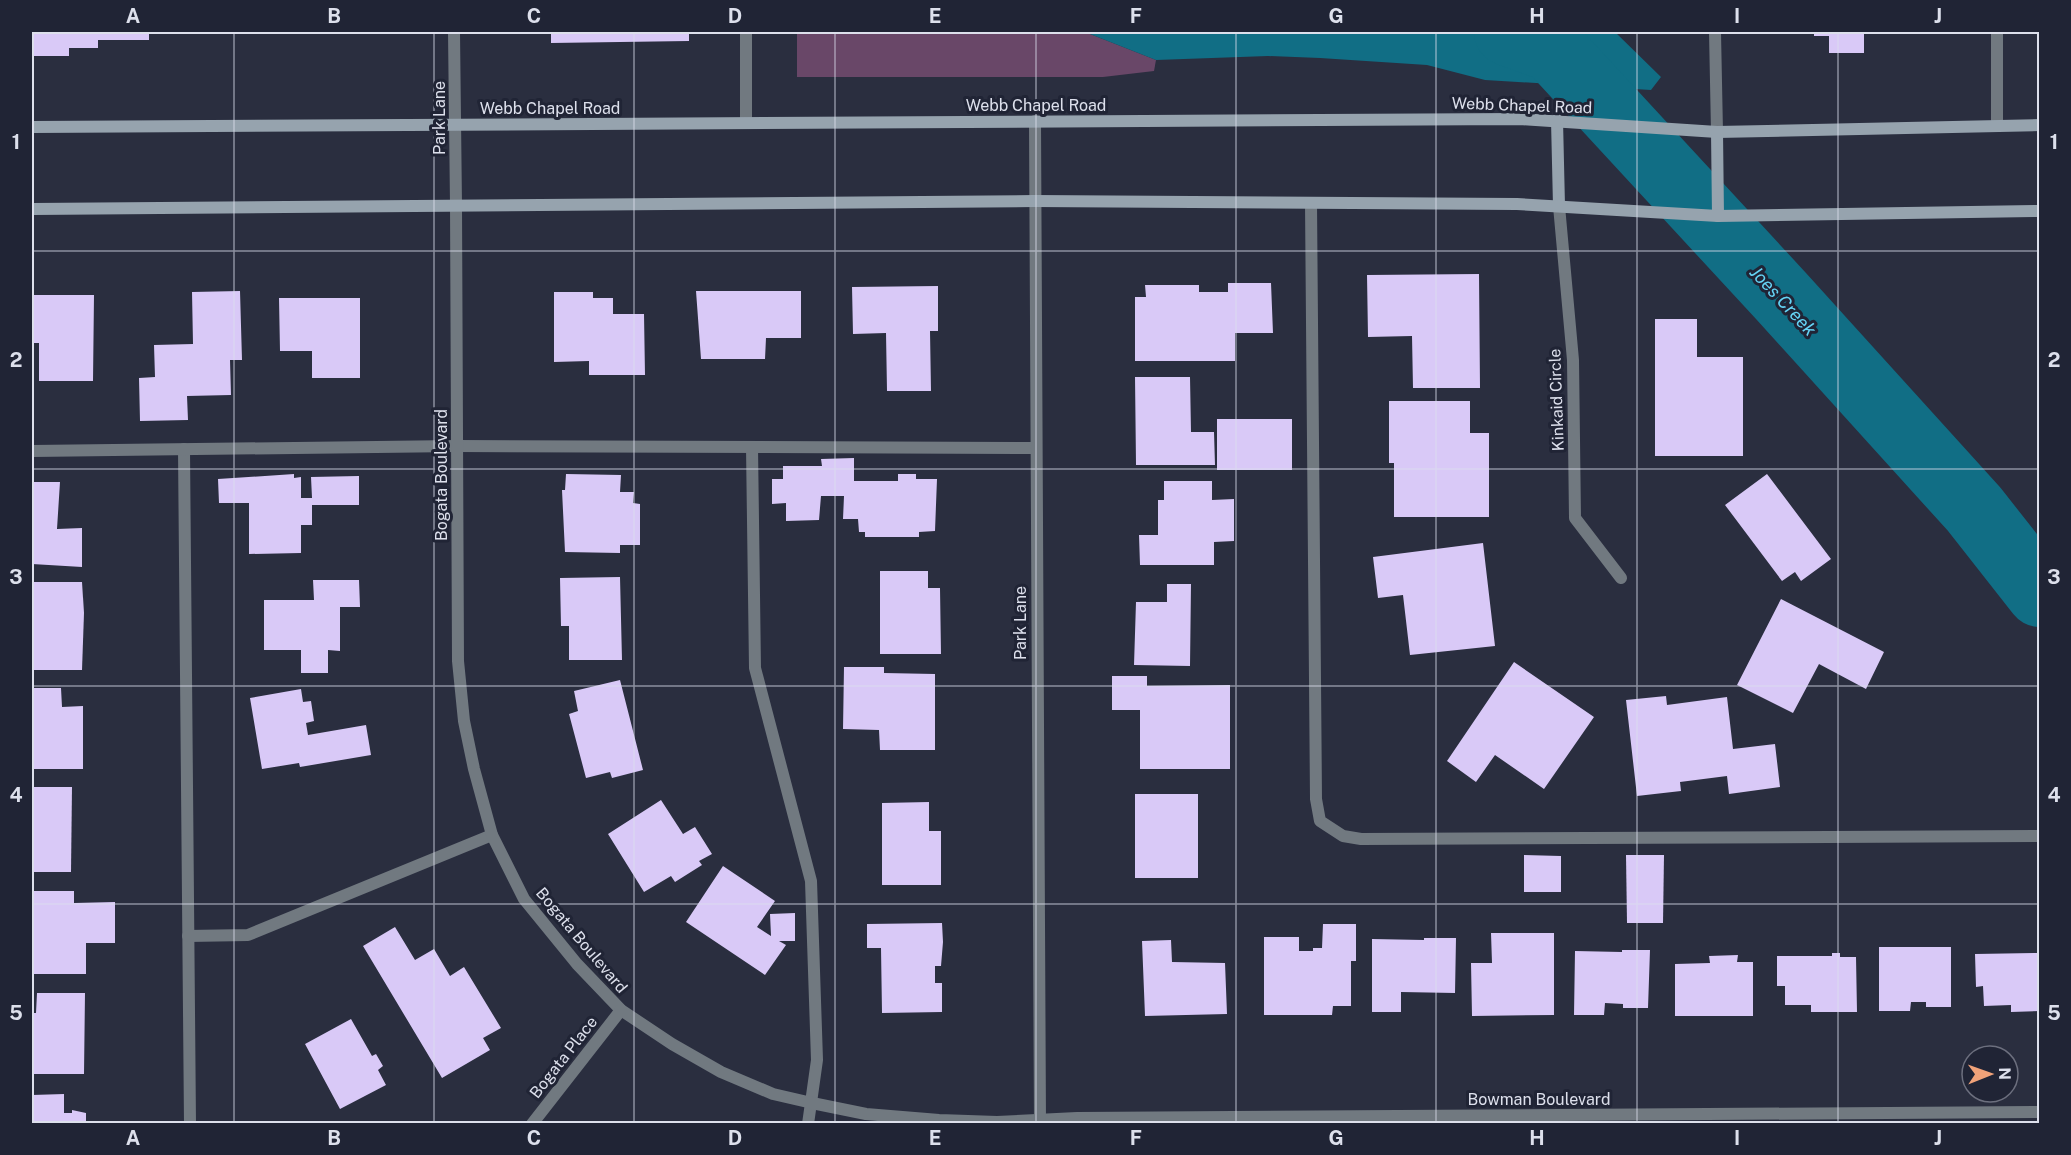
<svg xmlns="http://www.w3.org/2000/svg" width="2071" height="1155" font-family="'Public Sans',sans-serif">
<style>
.green{fill:#694768}
.water{fill:#116e85}
.lines{fill:none;stroke-linecap:round;stroke-linejoin:round}
.river{stroke:#116e85;stroke-width:68}
.building{fill:#d9c9f7}
.service{stroke:#717980;stroke-width:12}
.minor{stroke:#717980;stroke-width:12}
.tertiary{stroke:#717980;stroke-width:12}
.secondary{stroke:#96a3ae;stroke-width:12}
.grid{fill:none;stroke:#dde0ec;stroke-width:1.5;stroke-opacity:0.55}
.labels{text-anchor:middle;stroke-width:6;stroke-linejoin:round;paint-order:stroke}
.street-label{font-size:16px;fill:#dde0ec;stroke:#202435}
.water-label{font-size:18px;font-style:italic;fill:#65d4f5;stroke:#202435}
.neatline{fill:none;stroke:#dde0ec;stroke-width:2}
.grid-label{font-size:20px;text-anchor:middle;font-weight:bold;fill:#dde0ec}
</style>
<rect width="100%" height="100%" fill="#2a2e3f"/>
<!-- green -->
<path class="green" d="M797 32H1085L1156 60 1154 71 1103 77H797Z"/>
<!-- water -->
<path class="water" d="M1085 32H1615L1661 77 1651 90 1485 80 1427 65 1320 58 1268 56 1156 60Z"/>
<g class="lines">
<!-- river -->
<path class="river" d="M1508 32 1552 48 1781 296 1974 509 2040 593"/>
</g>
<!-- building -->
<g class="building">
<path d="M32 32H149V40H98V48H69V56H32Z"/>
<path d="M551 32H689V41L551 43Z"/>
<path d="M1814 32H1864V53H1829V36H1814Z"/>
<path d="M1479 274 1480 388H1413L1412 336 1368 337 1367 275Z"/>
<path d="M1228 283H1271L1273 333H1235V361H1135V297H1146L1145 285H1199V292H1228Z"/>
<path d="M938 286V331H930L931 391H887L886 333 853 334 852 287Z"/>
<path d="M240 291 242 360H230L231 395 187 396 188 420 140 421 139 378 155 377 154 345 193 344 192 292Z"/>
<path d="M696 291H801V338H766L765 359H701Z"/>
<path d="M554 292H593V298H613V314H644L645 375H589V361L554 362Z"/>
<path d="M32 295H94L93 381H39V343H32Z"/>
<path d="M279 298H360V378H312V351H280Z"/>
<path d="M1655 319H1697V357H1743V456H1655Z"/>
<path d="M1135 377H1190L1191 432H1214L1215 465H1136Z"/>
<path d="M1389 401H1470V433H1489V517H1394V463H1389Z"/>
<rect x="1217" y="419" width="75" height="51"/>
<path d="M854 458V481H898V474H916V479H937L935 531 919 532V537H865V532H859L858 519H843L844 496H821L819 520 786 521V503L772 504V479H783V466H822L821 459Z"/>
<path d="M294 474V478L301 477V498H312L311 477 359 476V505H312V525H301V553L249 554V503H219L218 479Z"/>
<path d="M566 474 621 475 620 492H634L633 503 640 504V545H620V553L565 552 562 490H565Z"/>
<path d="M1767 474 1831 559 1801 581 1795 572 1782 581 1725 505Z"/>
<path d="M1164 481H1212V500L1234 499V541L1214 542V565H1140L1139 535H1158V500H1164Z"/>
<path d="M32 482H60L57 529 82 528V567L32 564Z"/>
<path d="M1483 543 1495 646 1410 655 1403 595 1378 598 1373 557Z"/>
<path d="M880 571H928V588H940L941 654H880Z"/>
<path d="M620 577 622 660H569V626H561L560 578Z"/>
<path d="M313 580H359L360 607H340V651L328 650V673H301V650H264V600H314Z"/>
<path d="M32 582H82L84 613 82 670H32Z"/>
<path d="M1167 584H1191L1190 666 1134 665 1136 602H1167Z"/>
<path d="M1781 599 1884 652 1866 689 1819 664 1793 713 1737 685Z"/>
<path d="M1514 662 1594 717 1544 789 1495 755 1476 782 1447 761Z"/>
<path d="M844 667H884V673L935 674V750H880L879 730 843 729Z"/>
<path d="M1112 676H1147V686L1230 685V769H1140V710H1112Z"/>
<path d="M620 680 643 770 612 778 610 772 586 778 569 714 578 711 574 691Z"/>
<path d="M32 688H61L62 707 83 706V769H32Z"/>
<path d="M301 689 303 702 311 701 314 721 306 723 308 735 366 725 371 755 300 767 299 763 262 769 250 698Z"/>
<path d="M1666 696 1667 705 1727 697 1733 749 1775 744 1780 787 1729 794 1727 776 1680 782 1681 791 1637 796 1626 700Z"/>
<path d="M32 787H72L71 872H32Z"/>
<rect x="1135" y="794" width="63" height="84"/>
<path d="M661 800 683 834 695 827 712 854 699 861 702 865 675 882 671 876 644 892 608 834Z"/>
<path d="M929 802V831H941V885H882V803Z"/>
<path d="M1524 855 1561 856V892H1524Z"/>
<path d="M1626 855H1664L1663 923H1627Z"/>
<path d="M723 866 775 901 757 927 771 936 770 914 795 913V941H779L786 945 765 975 686 922Z"/>
<path d="M32 891H74V903L115 902V943H86V974H32Z"/>
<path d="M942 923 943 942 941 966H935V983H942V1012L882 1013 881 948H867V924Z"/>
<path d="M1323 924H1356V961H1351V1006H1333L1332 1015H1264V937H1299V951H1313V948H1322Z"/>
<path d="M395 927 415 960 434 949 450 976 464 967 501 1028 483 1038 490 1050 442 1078 363 946Z"/>
<path d="M1491 933H1554V1015L1472 1016 1471 963H1492Z"/>
<path d="M1424 938H1456L1455 993 1401 992V1012H1372V939L1424 940Z"/>
<path d="M1171 940 1172 962 1225 963 1227 1014 1145 1016 1142 941Z"/>
<path d="M1879 947H1951V1007H1926V1002H1911L1910 1011H1879Z"/>
<path d="M1622 950H1650L1648 1008H1623V1004L1605 1003 1604 1015H1574L1575 951 1622 952Z"/>
<path d="M1832 953H1840V957H1856L1857 1012H1811V1005H1785V986H1777V956H1832Z"/>
<path d="M2040 953V1011L2011 1012V1005L1984 1006 1983 986 1976 987 1975 954Z"/>
<path d="M1738 955 1737 962H1753V1016H1675V964L1710 963 1709 956Z"/>
<path d="M37 993H85L84 1074H32V1013H36Z"/>
<path d="M351 1019 372 1056 376 1054 383 1066 378 1070 386 1085 340 1109 305 1044Z"/>
<path d="M64 1094V1113H72V1110L86 1113V1124H32V1095Z"/>
</g>
<g class="lines">
<!-- service -->
<g class="service">
<path d="M746 32V123"/>
<path d="M1997 32V125"/>
<path d="M1311 203 1316 799 1320 821 1343 836 1361 839 2040 836"/>
<path d="M752 447 755 668 811 881 817 1060 808 1124"/>
<path d="M184 449 190 1124"/>
<path d="M32 451 457 446 1036 448"/>
<path d="M188 936 248 935 492 835"/>
</g>
<!-- minor -->
<g class="minor">
<path d="M1715 32 1717 132"/>
<path d="M456 205 458 661 464 721 474 769 492 835 524 899 577 964 621 1010 672 1044 721 1072 773 1094 812 1103 866 1114 939 1120 997 1122 1077 1118 2040 1112"/>
<path d="M1559 206 1573 360 1575 518 1621 578"/>
<path d="M532 1124 621 1010"/>
</g>
<!-- tertiary -->
<g class="tertiary">
<path d="M454 32 456 205"/>
<path d="M1035 121 1040 1124"/>
</g>
<!-- secondary -->
<g class="secondary">
<path d="M1557 120 1559 206"/>
<path d="M32 127 1520 119 1717 132 2040 125"/>
<path d="M1717 132 1718 216"/>
<path d="M32 209 1034 201 1517 204 1718 216 2040 211"/>
</g>
</g>
<!-- grid -->
<path class="grid" d="M234 32V1124M434 32V1124M634 32V1124M835 32V1124M1036 32V1124M1236 32V1124M1436 32V1124M1637 32V1124M1838 32V1124M32 251H2040M32 469H2040M32 686H2040M32 904H2040"/>
<g class="labels">
<!-- street labels -->
<g class="street-label">
<text x="1036" y="111">Webb Chapel Road</text>
<text transform="translate(1522 105) rotate(2)" y="6">Webb Chapel Road</text>
<text x="550" y="114">Webb Chapel Road</text>
<text transform="translate(439 118) rotate(-90)" y="6">Park Lane</text>
<text transform="translate(1556 400) rotate(-92)" y="6">Kinkaid Circle</text>
<text transform="translate(441 475) rotate(-90)" y="6">Bogata Boulevard</text>
<text transform="translate(1020 623) rotate(-90)" y="6">Park Lane</text>
<text transform="translate(582 940) rotate(50)" y="6">Bogata Boulevard</text>
<text transform="translate(563 1057) rotate(-52)" y="6">Bogata Place</text>
<text x="1539" y="1105">Bowman Boulevard</text>
</g>
<!-- water labels -->
<g class="water-label">
<text transform="translate(1783 301) rotate(47)" y="6">Joes Creek</text>
</g>
</g>
<!-- border -->
<rect width="2071" height="1155" fill="none" stroke="#202435" stroke-width="66"/>
<!-- north arrow -->
<g transform="translate(1990 1074) rotate(89)"><circle r="28" fill="#202435" stroke="#6c6f7e" stroke-width="1.5"/>
<path d="M0-4.5L10 22L0 15L-10 22Z" fill="#f0a279"/>
<text y="-9" font-size="16" font-weight="bold" text-anchor="middle" fill="#dde0ec">N</text>
</g>
<rect x="33" y="33" width="2005" height="1089" class="neatline"/>
<g class="grid-label">
<text x="133" y="23">A</text>
<text x="334" y="23">B</text>
<text x="534" y="23">C</text>
<text x="735" y="23">D</text>
<text x="935" y="23">E</text>
<text x="1136" y="23">F</text>
<text x="1336" y="23">G</text>
<text x="1537" y="23">H</text>
<text x="1737" y="23">I</text>
<text x="1938" y="23">J</text>
<text x="16" y="149">1</text>
<text x="2054" y="149">1</text>
<text x="16" y="367">2</text>
<text x="2054" y="367">2</text>
<text x="16" y="584">3</text>
<text x="2054" y="584">3</text>
<text x="16" y="802">4</text>
<text x="2054" y="802">4</text>
<text x="16" y="1020">5</text>
<text x="2054" y="1020">5</text>
<text x="133" y="1145">A</text>
<text x="334" y="1145">B</text>
<text x="534" y="1145">C</text>
<text x="735" y="1145">D</text>
<text x="935" y="1145">E</text>
<text x="1136" y="1145">F</text>
<text x="1336" y="1145">G</text>
<text x="1537" y="1145">H</text>
<text x="1737" y="1145">I</text>
<text x="1938" y="1145">J</text>
</g>
</svg>
